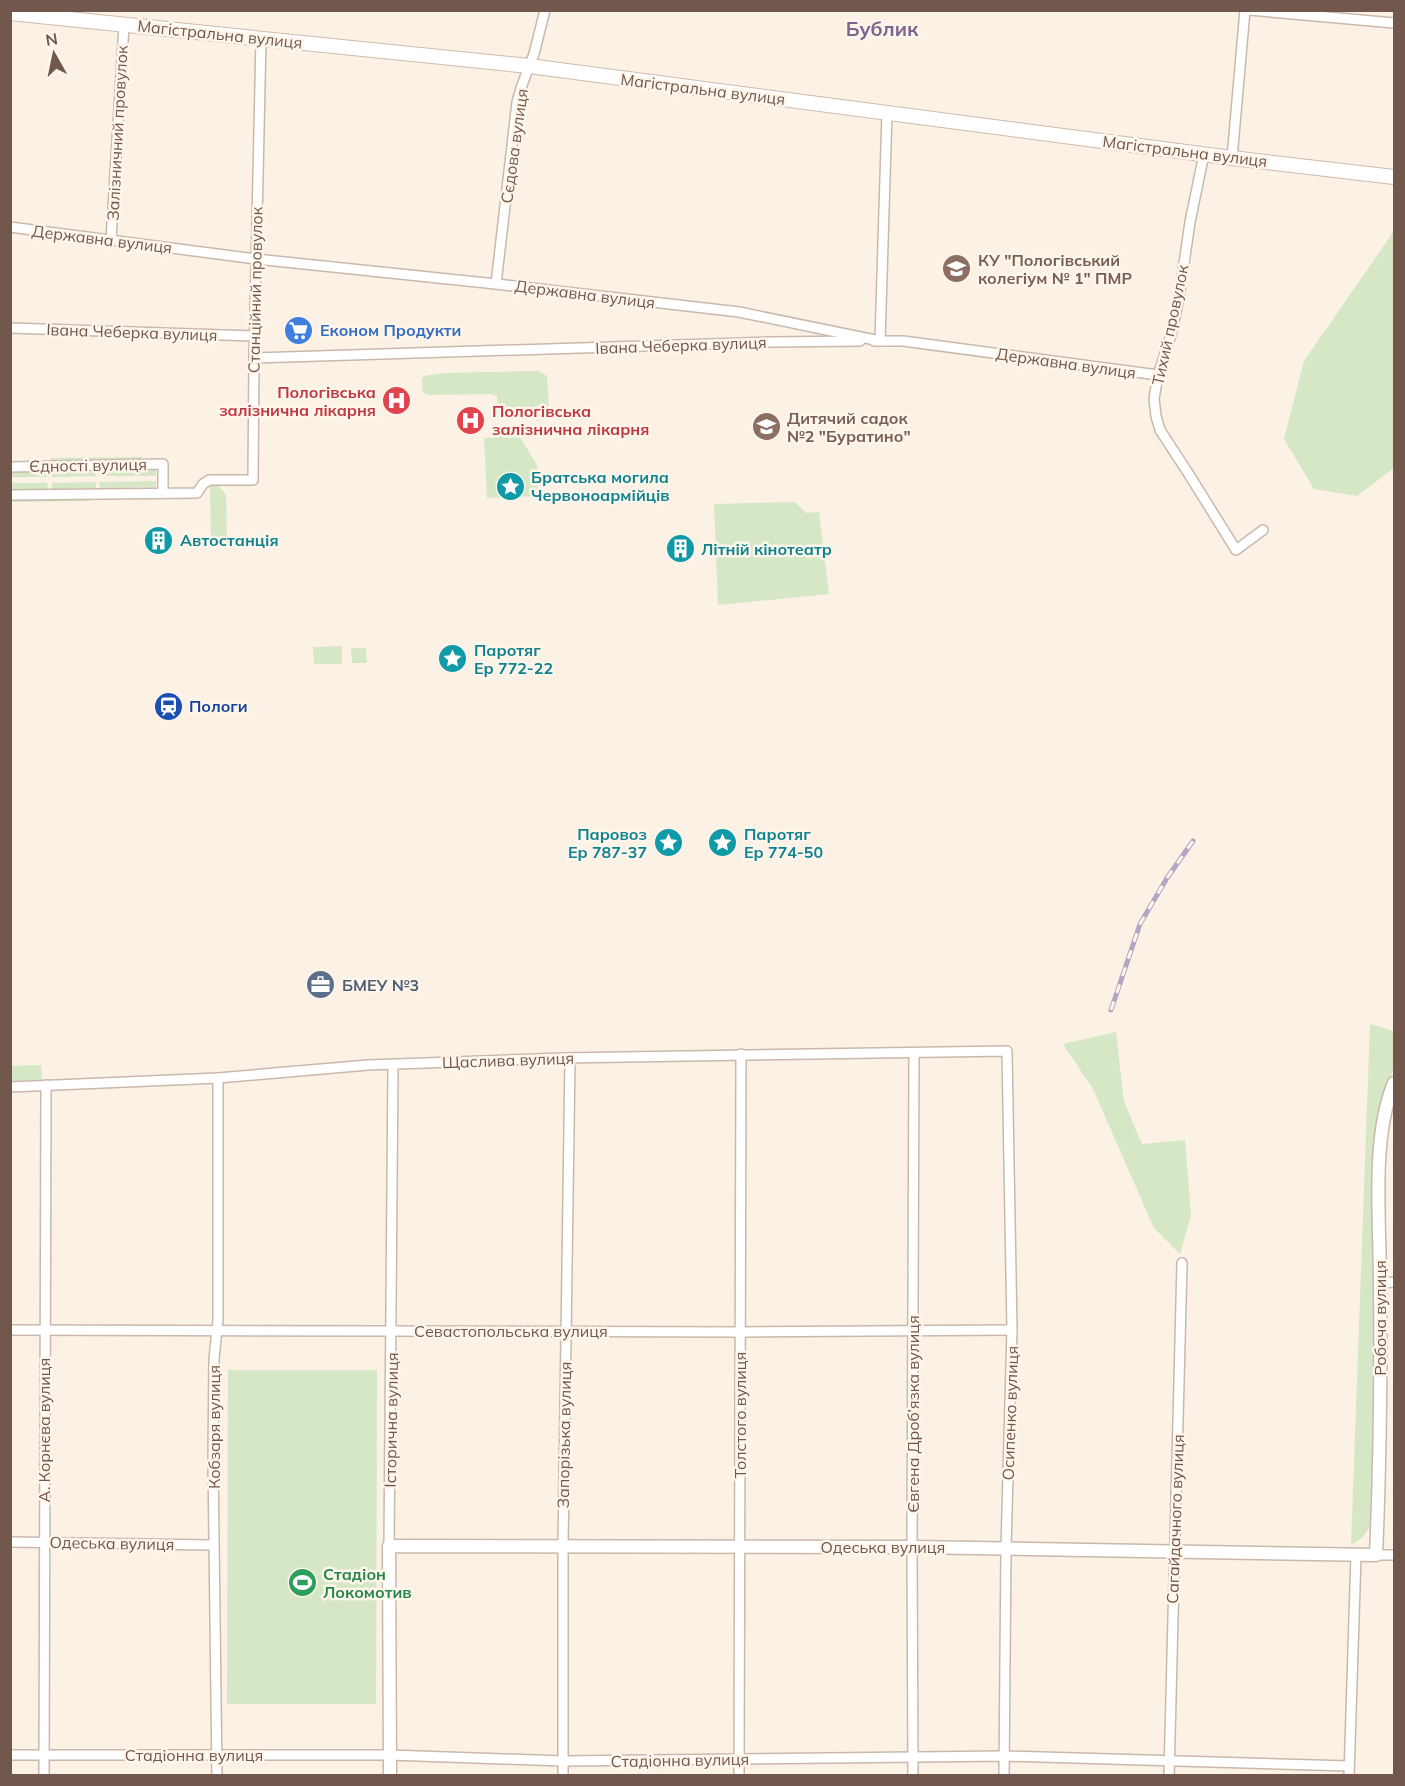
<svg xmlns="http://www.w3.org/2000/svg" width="1405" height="1786" font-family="Mulish,sans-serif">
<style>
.green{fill:#d5e7c5}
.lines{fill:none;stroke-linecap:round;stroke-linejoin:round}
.minor-casing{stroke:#cbb8ad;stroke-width:12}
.tertiary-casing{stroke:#cbb8ad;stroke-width:15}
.secondary-casing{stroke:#d0baad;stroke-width:16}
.minor{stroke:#fff;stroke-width:9}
.tertiary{stroke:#fff;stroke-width:12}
.secondary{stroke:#fff;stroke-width:14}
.rail-casing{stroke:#b3a5c3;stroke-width:5}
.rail{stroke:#fef5eb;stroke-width:3;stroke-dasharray:9;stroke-linecap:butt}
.labels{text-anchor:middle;stroke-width:5;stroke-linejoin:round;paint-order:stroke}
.street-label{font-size:16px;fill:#72574c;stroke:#fef5eb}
.education-label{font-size:16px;font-weight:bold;fill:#785e54;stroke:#fef5eb;text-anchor:start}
.shop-label{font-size:16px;font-weight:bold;fill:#366cbe;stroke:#fef5eb;text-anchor:start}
.health-label{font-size:16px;font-weight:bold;fill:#be3a42;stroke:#fef5eb;text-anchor:end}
.culture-label{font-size:16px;font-weight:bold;fill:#0d838f;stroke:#fef5eb;text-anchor:start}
.transit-label{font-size:16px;font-weight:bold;fill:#164399;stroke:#fef5eb;text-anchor:start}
.service-label{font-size:16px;font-weight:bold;fill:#4e5e75;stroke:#fef5eb;text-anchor:start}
.leisure-label{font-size:16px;font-weight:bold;fill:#27864d;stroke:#fef5eb;text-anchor:start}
.quarter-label{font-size:20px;font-weight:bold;fill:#7d648e;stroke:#fef5eb}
</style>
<rect width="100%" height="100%" fill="#fbf1e5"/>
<!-- green -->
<g class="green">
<path d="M1394 231V468L1357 496 1314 489 1284 439 1304 361Z"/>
<path d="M527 371H538L547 376 549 409 548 413 544 417 501 418 498 414 497 396 491 394 430 395 423 393 422 379 424 376 444 373Z"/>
<path d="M516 436 520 437 537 465 538 496 487 498 484 438Z"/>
<path d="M142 457V460L51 462V458Z"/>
<path d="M156 469V476H99V470Z"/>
<path d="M95 470 96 476 52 477 51 471Z"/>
<path d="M10 471H47V477H11Z"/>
<path d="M156 481V487L100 488 99 482Z"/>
<path d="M96 482V488L52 489V483Z"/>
<path d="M11 483H47L48 489H11Z"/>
<path d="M210 484H217L226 495 227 538H211Z"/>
<path d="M89 497 90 501 11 502 10 499Z"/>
<path d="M795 502 806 513 819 512 829 594 718 605 714 504Z"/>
<path d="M342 646V664H314L313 647Z"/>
<path d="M351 648H366L367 663H352Z"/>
<path d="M1370 1024 1394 1031V1068L1380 1103 1376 1126 1374 1167 1376 1503C1372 1523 1370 1535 1351 1545Z"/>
<path d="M1116 1032 1124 1102 1142 1144 1185 1140 1191 1215 1180 1254 1154 1228 1093 1089 1063 1044Z"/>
<path d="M41 1065 42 1080 11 1081V1066Z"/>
<path d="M228 1370H377L376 1704H227Z"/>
</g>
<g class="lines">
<defs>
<g id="minor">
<path d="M1249 10 1394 23"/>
<path d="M1204 154 1190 222 1179 298 1171 335 1158 375 1154 399 1156 416 1160 430 1190 476 1236 550 1263 530"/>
<path d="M1232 158 1245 10"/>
<path d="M10 227 256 259 496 284 739 312 880 341H903L1158 375"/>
<path d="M111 240 124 25"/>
<path d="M496 284 517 102 522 85 534 54 545 10"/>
<path d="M10 328 254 336"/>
<path d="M874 341H880L887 113"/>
<path d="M254 358 772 342 860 341"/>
<path d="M10 467 163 464V493"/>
<path d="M10 495 197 493 203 484 209 480H253L254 358 261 39"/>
<path d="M10 1087 218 1078 368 1065 563 1058 1007 1051 1012 1330 1006 1548 1004 1776"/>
<path d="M1380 1283 1394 1282"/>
<path d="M10 1330 740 1332 1012 1330"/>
<path d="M10 1542 213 1545"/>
<path d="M389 1546 393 1065"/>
<path d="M1376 1555H1394"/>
<path d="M10 1755H390L563 1761 1004 1756 1349 1766"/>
<path d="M44 1776 46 1085"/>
<path d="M217 1776 213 1461 214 1359 218 1320V1078"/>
<path d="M563 1776V1546L570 1058"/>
<path d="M739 1776 741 1054"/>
<path d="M913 1776 912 1547 914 1053"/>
<path d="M1169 1776 1182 1263"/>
<path d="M1349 1776 1356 1555"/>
</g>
<path id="tertiary" d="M390 1776 389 1546 912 1547 1376 1555C1380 1464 1381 1373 1380 1282 1380 1221 1371 1138 1394 1083"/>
<path id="secondary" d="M10 13 529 66 1232 158 1394 177"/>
</defs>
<!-- minor casing -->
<use href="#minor" class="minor-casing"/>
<!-- tertiary casing -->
<use href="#tertiary" class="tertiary-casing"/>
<!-- secondary casing -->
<use href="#secondary" class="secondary-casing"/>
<!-- minor -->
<use href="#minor" class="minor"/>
<!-- tertiary -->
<use href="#tertiary" class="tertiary"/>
<!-- secondary -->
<use href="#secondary" class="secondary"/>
<defs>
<path id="rail" d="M1111 1010 1140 924 1167 878 1193 841"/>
</defs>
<!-- rail casing -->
<use href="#rail" class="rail-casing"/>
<!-- rail -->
<use href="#rail" class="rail"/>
</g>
<!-- icons -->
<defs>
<symbol id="school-disc" viewBox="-11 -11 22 22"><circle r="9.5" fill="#8d6e63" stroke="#fef5eb"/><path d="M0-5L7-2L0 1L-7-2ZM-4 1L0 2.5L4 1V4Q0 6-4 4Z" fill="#fff"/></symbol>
<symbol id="supermarket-disc" viewBox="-11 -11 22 22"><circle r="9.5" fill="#3f7fe0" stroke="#fef5eb"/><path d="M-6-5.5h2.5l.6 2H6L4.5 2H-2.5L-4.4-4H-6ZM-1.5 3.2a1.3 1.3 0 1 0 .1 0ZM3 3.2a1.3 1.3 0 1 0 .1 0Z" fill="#fff"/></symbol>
<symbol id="hospital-disc" viewBox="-11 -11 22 22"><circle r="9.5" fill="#e0444e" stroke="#fef5eb"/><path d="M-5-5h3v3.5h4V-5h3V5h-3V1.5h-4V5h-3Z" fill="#fff"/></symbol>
<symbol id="sight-disc" viewBox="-11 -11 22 22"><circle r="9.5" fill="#0f9aa8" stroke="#fef5eb"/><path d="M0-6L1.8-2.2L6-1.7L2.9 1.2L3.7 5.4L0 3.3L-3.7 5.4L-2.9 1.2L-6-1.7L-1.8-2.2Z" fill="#fff"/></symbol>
<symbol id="building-disc" viewBox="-11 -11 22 22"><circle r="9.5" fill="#0f9aa8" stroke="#fef5eb"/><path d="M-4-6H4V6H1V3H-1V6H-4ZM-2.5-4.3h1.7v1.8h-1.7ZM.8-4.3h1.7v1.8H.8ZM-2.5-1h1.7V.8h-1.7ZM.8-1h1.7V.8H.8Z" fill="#fff"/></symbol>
<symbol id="station-disc" viewBox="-11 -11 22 22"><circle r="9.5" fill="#1a4fb4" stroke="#fef5eb"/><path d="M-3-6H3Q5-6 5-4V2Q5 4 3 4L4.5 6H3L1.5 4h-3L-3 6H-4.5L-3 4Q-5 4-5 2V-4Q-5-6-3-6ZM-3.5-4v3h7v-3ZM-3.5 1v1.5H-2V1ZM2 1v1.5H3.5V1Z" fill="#fff"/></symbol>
<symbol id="office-disc" viewBox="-11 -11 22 22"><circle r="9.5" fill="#5c6f8a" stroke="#fef5eb"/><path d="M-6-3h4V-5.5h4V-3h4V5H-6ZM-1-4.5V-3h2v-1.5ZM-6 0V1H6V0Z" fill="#fff"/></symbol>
<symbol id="stadium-disc" viewBox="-11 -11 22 22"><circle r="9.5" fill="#2e9e5b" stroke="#fef5eb"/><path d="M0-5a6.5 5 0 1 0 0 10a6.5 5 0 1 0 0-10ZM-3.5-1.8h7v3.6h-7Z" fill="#fff"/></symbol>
</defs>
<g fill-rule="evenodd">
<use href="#school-disc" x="940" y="252" width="33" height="33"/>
<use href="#supermarket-disc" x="282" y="314" width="33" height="33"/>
<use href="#hospital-disc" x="380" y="384" width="33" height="33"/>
<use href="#hospital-disc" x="454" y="404" width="33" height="33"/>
<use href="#school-disc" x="750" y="410" width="33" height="33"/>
<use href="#sight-disc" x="494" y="470" width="33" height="33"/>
<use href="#building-disc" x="142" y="524" width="33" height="33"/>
<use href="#building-disc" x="664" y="532" width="33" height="33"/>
<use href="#sight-disc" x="436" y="642" width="33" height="33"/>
<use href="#station-disc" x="152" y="690" width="33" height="33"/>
<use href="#sight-disc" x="652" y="826" width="33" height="33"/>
<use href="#sight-disc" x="706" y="826" width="33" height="33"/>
<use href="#office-disc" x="304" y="968" width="33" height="33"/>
<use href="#stadium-disc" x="286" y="1566" width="33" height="33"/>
</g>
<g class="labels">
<!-- street labels -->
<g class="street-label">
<text transform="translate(220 34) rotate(6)" y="6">Магістральна вулиця</text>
<text transform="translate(703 89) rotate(7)" y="6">Магістральна вулиця</text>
<text transform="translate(117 133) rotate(-87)" y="6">Залізничний провулок</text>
<text transform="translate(514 146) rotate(-82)" y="6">Сєдова вулиця</text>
<text transform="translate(1185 151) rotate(7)" y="6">Магістральна вулиця</text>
<text transform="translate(102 239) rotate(7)" y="6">Державна вулиця</text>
<text transform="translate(255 290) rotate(-89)" y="6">Станційний провулок</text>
<text transform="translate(585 294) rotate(7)" y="6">Державна вулиця</text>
<text transform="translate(1170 325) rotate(-78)" y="6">Тихий провулок</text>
<text transform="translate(132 332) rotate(2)" y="6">Івана Чеберка вулиця</text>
<text transform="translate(681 345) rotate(-2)" y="6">Івана Чеберка вулиця</text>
<text transform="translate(1066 363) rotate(8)" y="6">Державна вулиця</text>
<text transform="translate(88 465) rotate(-1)" y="6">Єдності вулиця</text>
<text transform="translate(508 1060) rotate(-2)" y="6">Щаслива вулиця</text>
<text transform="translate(1380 1318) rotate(-90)" y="6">Робоча вулиця</text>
<text x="511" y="1337">Севастопольська вулиця</text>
<text transform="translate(1010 1413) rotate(-88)" y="6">Осипенко вулиця</text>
<text transform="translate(913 1414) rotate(-90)" y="6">Євгена Дроб’язка вулиця</text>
<text transform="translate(740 1415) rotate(-90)" y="6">Толстого вулиця</text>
<text transform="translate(391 1420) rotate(-89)" y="6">Історична вулиця</text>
<text transform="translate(214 1427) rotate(-90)" y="6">Кобзаря вулиця</text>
<text transform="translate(44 1430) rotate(-90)" y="6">А. Корнєва вулиця</text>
<text transform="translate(564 1435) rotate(-89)" y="6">Запорізька вулиця</text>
<text transform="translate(1175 1519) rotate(-88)" y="6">Сагайдачного вулиця</text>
<text transform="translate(112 1543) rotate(1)" y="6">Одеська вулиця</text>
<text x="883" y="1553">Одеська вулиця</text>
<text x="194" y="1761">Стадіонна вулиця</text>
<text transform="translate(680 1760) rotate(-1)" y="6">Стадіонна вулиця</text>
</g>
<!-- education labels -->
<g class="education-label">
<text x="978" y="266">КУ "Пологівський<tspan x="978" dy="18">колегіум № 1" ПМР</tspan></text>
<text x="787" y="424">Дитячий садок<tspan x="787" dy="18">№2 "Буратино"</tspan></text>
</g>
<!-- shop labels -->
<g class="shop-label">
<text x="320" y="336">Економ Продукти</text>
</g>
<!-- health labels -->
<g class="health-label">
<text x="376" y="398">Пологiвська<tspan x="376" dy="18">залiзнична лiкарня</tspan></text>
<text x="492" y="417" text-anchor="start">Пологівська<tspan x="492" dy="18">залізнична лікарня</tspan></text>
</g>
<!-- culture labels -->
<g class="culture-label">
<text x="531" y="483">Братська могила<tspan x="531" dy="18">Червоноармійців</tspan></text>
<text x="180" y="546">Автостанція</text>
<text x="701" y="555">Літній кінотеатр</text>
<text x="474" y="656">Паротяг<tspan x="474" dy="18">Ер 772-22</tspan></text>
<text x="647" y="840" text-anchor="end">Паровоз<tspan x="647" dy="18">Ер 787-37</tspan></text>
<text x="744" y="840">Паротяг<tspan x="744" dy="18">Ер 774-50</tspan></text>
</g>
<!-- transit labels -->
<g class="transit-label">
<text x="189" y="712">Пологи</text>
</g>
<!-- service labels -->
<g class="service-label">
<text x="342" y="991">БМЕУ №3</text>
</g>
<!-- leisure labels -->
<g class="leisure-label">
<text x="323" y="1580">Стадіон<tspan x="323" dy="18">Локомотив</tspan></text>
</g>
<!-- quarter labels -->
<g class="quarter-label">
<text x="882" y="36">Бублик</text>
</g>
</g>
<!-- border -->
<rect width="1405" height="1786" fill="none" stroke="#72574c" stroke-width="24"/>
<!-- north arrow -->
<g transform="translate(54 54) rotate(351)" stroke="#fef5eb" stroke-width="4.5" paint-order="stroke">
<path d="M0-4.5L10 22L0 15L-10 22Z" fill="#72574c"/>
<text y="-9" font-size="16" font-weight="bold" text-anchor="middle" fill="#72574c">N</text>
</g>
</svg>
